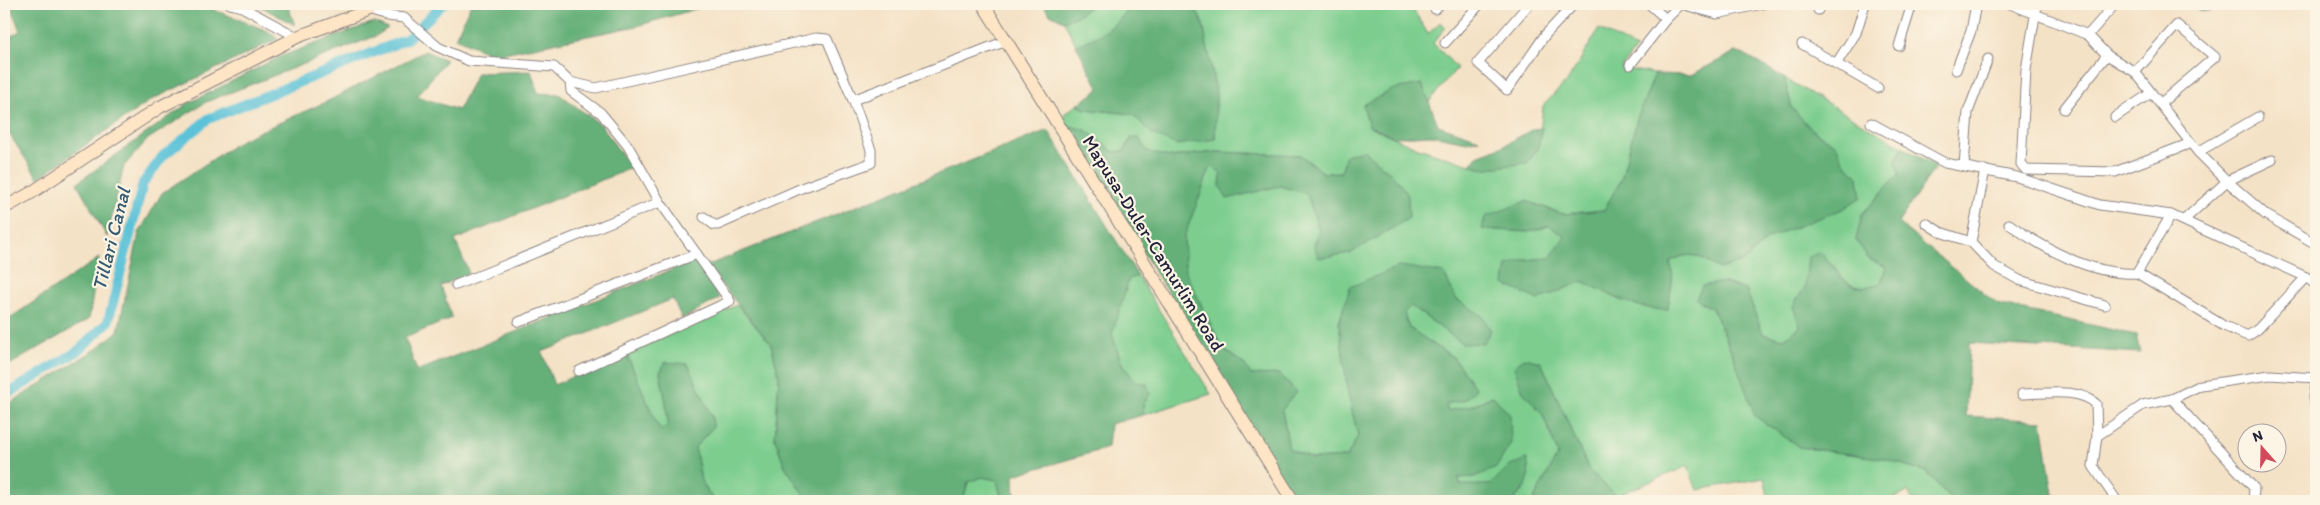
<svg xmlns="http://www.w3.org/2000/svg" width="2320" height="505" font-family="Itim,sans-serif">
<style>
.green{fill:#7ccd8e;stroke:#4f7864}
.forest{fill:#65b079;stroke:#44695a}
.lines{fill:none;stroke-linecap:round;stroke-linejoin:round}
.canal{stroke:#5bc2d8;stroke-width:10}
.street-casing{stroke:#8b8280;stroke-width:11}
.secondary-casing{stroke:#8b8280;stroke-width:14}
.street{stroke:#fff;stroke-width:9}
.secondary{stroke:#fde5c5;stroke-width:12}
.labels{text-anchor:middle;stroke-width:4.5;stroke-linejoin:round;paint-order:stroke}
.street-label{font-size:19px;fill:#22223b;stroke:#fcf5e5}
.water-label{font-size:20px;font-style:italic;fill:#365a72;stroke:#fcf5e5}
</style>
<rect width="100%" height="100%" fill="#fcf5e5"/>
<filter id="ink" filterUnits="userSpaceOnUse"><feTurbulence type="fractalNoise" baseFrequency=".02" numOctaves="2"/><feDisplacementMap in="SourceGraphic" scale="10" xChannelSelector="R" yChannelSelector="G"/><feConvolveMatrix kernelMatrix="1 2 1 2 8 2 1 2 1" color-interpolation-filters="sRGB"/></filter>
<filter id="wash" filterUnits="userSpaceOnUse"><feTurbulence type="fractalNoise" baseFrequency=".0096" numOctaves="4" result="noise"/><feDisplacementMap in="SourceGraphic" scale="20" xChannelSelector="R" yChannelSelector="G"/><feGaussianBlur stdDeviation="1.12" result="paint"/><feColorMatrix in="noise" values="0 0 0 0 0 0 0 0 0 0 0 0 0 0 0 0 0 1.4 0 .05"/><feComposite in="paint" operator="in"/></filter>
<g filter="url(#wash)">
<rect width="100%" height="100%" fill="#f4e2c6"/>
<!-- green -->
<g class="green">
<path d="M1093 4H1132C1115 27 1104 35 1076 45L1064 21 1077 16Z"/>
<path d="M1193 4H1410L1428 34 1440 22 1446 27 1433 43 1457 68 1428 103 1422 84 1363 105 1369 126 1418 148 1482 169 1538 149 1543 106 1568 80 1599 29 1636 48 1621 68 1655 74 1637 119 1621 180 1604 210 1563 214 1526 201 1482 229 1528 232 1550 226 1566 236 1550 258 1525 260 1583 281 1620 300 1668 309C1669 292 1676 278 1670 262 1691 249 1701 257 1719 269L1744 261 1770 237 1801 223 1858 177 1843 161 1836 145 1812 130 1792 108 1784 78 1903 147 1896 160 1899 174 1862 214 1856 240 1869 259 1886 267 1881 283C1854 292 1848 286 1833 265L1805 287 1793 306 1800 327 1784 339 1763 335 1746 290 1712 309 1732 353 1799 447 1886 459 1926 472 1950 498V501H1913L1908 492 1886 501H1769L1764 478 1697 490 1688 466 1616 496 1589 470 1541 362 1515 367 1523 391 1542 413 1558 454 1533 501H1512L1524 490 1510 465 1490 485 1461 486 1458 478 1474 477 1493 396 1473 405 1448 411 1445 404 1466 399 1454 358 1409 328 1404 313 1411 306 1463 344 1481 315 1456 299 1444 274 1339 322 1348 394 1358 436 1347 457 1312 459 1289 449 1282 410 1296 392 1279 374 1251 375 1245 365 1222 348 1185 271 1184 236 1211 165 1221 173 1220 186H1280L1307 194 1319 230 1314 246 1341 172 1324 173 1300 155 1216 152 1169 157 1146 151 1131 138 1124 151 1114 152 1085 130 1065 125V113L1077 105 1085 109 1132 114 1152 134 1215 139 1216 93 1203 24Z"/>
<path d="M1138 276 1211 394 1143 415V404L1150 394C1132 380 1115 360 1112 335 1111 326 1126 290 1129 279Z"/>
<path d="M737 305 771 344 779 376 775 439 785 466 808 501H714L701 481 695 447 713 427 712 417 688 365 666 362 660 372 666 403 668 425 661 430 656 422 626 353Z"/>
<path d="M983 477 997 480 1002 501H972L964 496 968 482Z"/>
</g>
<!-- forest -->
<g class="forest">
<path d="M10 4H199L268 31 278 39 151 100 38 178 4 126V40L20 31Z"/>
<path d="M256 4H287L295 25Z"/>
<path d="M471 4H713L637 26 494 55 455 38Z"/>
<path d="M1042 4H1093L1077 16 1064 21 1050 14Z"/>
<path d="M1132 4H1193L1203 24 1216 93 1215 139 1177 145 1152 134 1132 114 1085 109 1077 105 1099 89 1076 45C1104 35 1115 27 1132 4Z"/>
<path d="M2191 4H2243L2201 12Z"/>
<path d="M374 22 388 28 376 36 206 102 148 139 124 166 107 237 77 183 187 104 279 57Z"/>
<path d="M425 51 446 60 417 96 458 110 477 73 531 71 538 93 559 94 601 125 631 168 455 240 469 273 441 286 452 318 405 338 417 371 694 261 720 298 682 319 673 299 542 352 554 385 626 353 656 422 661 430 668 425 666 403 660 372 666 362 688 364 712 417 713 427 695 447 701 481 714 501H4V407L96 349 118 331 139 233 162 193 243 139 328 101Z"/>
<path d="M1735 52 1748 56 1784 78 1792 108 1812 130 1836 145 1843 161 1858 177 1861 197 1843 209 1770 237 1744 261 1719 269C1701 257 1691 249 1670 262 1676 278 1669 293 1668 310 1637 310 1610 295 1583 281L1538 300 1504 284 1507 265 1525 260 1550 258 1565 236 1549 226 1528 232 1482 229 1485 217 1526 201 1563 214 1604 210 1621 180 1637 119 1655 74 1691 75Z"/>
<path d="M1422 84 1438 125 1479 139 1467 142 1431 135 1394 137 1369 126 1363 105 1394 89Z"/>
<path d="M1065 125 1085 130 1114 152 1124 151 1132 138H1139L1147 151 1169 157 1216 152 1300 155 1324 173 1341 172 1346 155 1363 150 1393 175 1408 195 1409 218 1351 253 1319 258 1314 246 1319 230 1307 194 1280 186 1227 199 1220 186 1221 173 1211 166 1184 237 1185 271 1222 348 1245 365 1251 375 1279 374 1296 392 1282 410 1289 449 1312 459 1347 457 1358 436 1348 394 1339 322 1350 287 1400 266 1444 273 1456 299 1481 315 1491 330 1484 343 1463 344 1411 306 1404 313 1409 328 1454 358 1476 389 1466 399 1446 404 1448 411 1473 405 1493 396 1510 415 1511 443 1496 468 1474 477 1458 478 1461 485H1490L1510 465 1527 459C1531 481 1528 486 1512 501H1296Z"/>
<path d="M1542 128 1538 149 1527 163 1482 169 1470 165 1477 156 1501 147 1533 129Z"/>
<path d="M1048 130 1138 276 1129 279 1112 334 1122 364 1136 382 1147 384 1150 394 1143 404V415L1110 424 1108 448 1014 475 1015 501H1002L997 480 983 477 968 482 964 496 972 501H808L785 466 775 439 779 376 771 344 706 266Z"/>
<path d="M1903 147 1936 166 1898 223 1997 304 2136 335 2140 353 1969 343 1966 416 2042 421 2054 501H1950V498L1926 472 1886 459 1799 447 1755 416 1732 353 1713 309 1696 299 1702 286 1723 282 1746 290 1763 334 1784 339 1800 327 1793 306 1805 287 1808 257 1821 252C1843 275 1844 296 1881 283L1886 267 1869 259 1856 240 1862 214 1899 174 1896 160Z"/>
<path d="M99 258 89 319 4 368V322Z"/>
<path d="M1524 358 1541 362 1589 470 1616 496 1610 501H1533L1558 454 1542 413 1523 392 1514 367Z"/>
</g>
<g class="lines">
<!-- canal -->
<path class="canal" d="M4 396 78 351 108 322 143 183 163 156 208 119 407 39 443 4"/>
</g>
</g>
<g filter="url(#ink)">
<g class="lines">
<defs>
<g id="street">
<path d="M230 4 242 7 297 37"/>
<path d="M1529 4 1478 63 1507 90 1545 35 1574 4"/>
<path d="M1649 4 1666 19"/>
<path d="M2010 4 2088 35 2107 55 2135 72 2198 152 2227 181 2266 215 2316 244"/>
<path d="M2037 4 2026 70 2021 164 2026 170 2115 172 2191 143"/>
<path d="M1435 9 1440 4"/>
<path d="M369 10 387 16 404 18 438 47 469 61 554 67 570 82 596 88 816 38 827 39 853 100 1006 41"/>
<path d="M1818 10 1820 4"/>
<path d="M2088 35 2115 4"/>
<path d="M1445 43 1480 4"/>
<path d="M1802 44 1878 88"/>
<path d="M1899 46 1912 4"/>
<path d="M1836 64 1856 33 1865 4"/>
<path d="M1630 65 1666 19 1681 4 1717 14 1762 4"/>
<path d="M1956 70 1971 31 1976 4"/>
<path d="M2135 72 2177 25 2215 57 2161 103"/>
<path d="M570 82 571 91 601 113 628 146 660 202 730 301 579 371"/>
<path d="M2064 109 2107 55"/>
<path d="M2115 117 2151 93"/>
<path d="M1871 123 1945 163 2017 177 2100 205 2171 215 2306 277 2316 285"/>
<path d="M2198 152 2258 117"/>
<path d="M1964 166 1968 112 1988 59"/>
<path d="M704 217 714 225H718L804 187 871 163V150L853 100"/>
<path d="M2184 220 2227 181 2272 160"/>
<path d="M1926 223 1940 232 1971 242 1994 266 2019 280 2105 305"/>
<path d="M2009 224C2043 248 2093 276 2137 273L2224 326 2248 336 2258 329 2306 277"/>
<path d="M1971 242 1985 170"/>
<path d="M2137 273 2171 215"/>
<path d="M456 285 660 202"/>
<path d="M519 322 697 254"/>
<path d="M2316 383 2314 398 2316 407"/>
<path d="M2022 394C2044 394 2079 387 2096 404L2097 436 2093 466 2117 501"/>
<path d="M2172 399 2254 488 2253 501"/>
<path d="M2097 436 2143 405 2172 399 2201 385 2270 375 2316 378"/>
</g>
<g id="secondary">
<path d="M983 4 1293 501"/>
<path d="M4 208 31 193 160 107 297 37 369 10 374 4"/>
</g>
</defs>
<!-- street casing -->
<use href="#street" class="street-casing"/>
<!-- secondary casing -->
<use href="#secondary" class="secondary-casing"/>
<!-- street -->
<use href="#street" class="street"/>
<!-- secondary -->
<use href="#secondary" class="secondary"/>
</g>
</g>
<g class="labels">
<!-- street labels -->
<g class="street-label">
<text transform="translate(1154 243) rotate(58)" y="7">Mapusa-Duler-Camurlim Road</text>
</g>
<!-- water labels -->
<g class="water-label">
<text transform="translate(111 239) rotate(-76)" y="7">Tillari Canal</text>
</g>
</g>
<!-- margin -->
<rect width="2320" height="505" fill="none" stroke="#fcf5e5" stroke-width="20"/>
<!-- north arrow -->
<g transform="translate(2262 448) rotate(340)"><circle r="24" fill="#fcf5e5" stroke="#a5a1a1"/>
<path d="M0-4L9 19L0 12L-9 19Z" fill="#d1495b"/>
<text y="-8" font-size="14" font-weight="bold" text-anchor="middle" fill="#22223b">N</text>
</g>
</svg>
